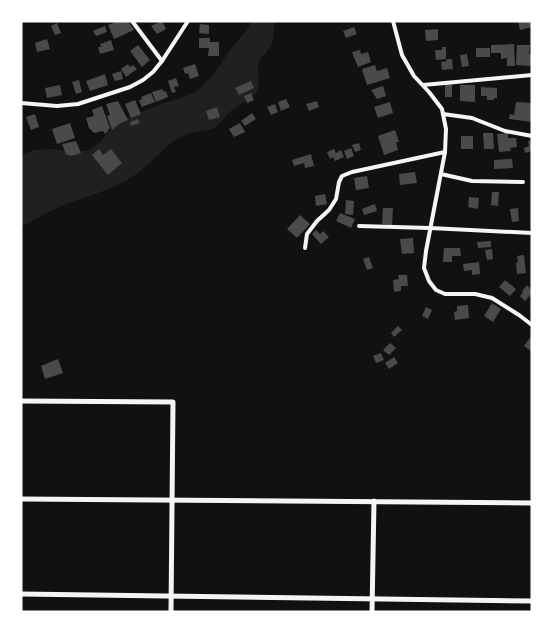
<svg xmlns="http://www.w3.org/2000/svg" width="553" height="633" font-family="Lato,sans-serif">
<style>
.green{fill:#202020}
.building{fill:#4a4a4a}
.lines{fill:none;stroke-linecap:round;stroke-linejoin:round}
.service{stroke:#f5f5f5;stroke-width:4}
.minor{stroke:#f5f5f5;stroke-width:5}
</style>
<rect width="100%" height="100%" fill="#111"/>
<!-- green -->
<path class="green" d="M252 21H274C274 31 275 42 268 50 265 55 261 56 259 62 255 72 264 84 255 94 249 100 240 104 233 109 226 115 222 123 214 128 208 131 202 130 195 132 191 132 186 135 181 137 162 147 151 165 132 177 112 190 90 195 69 203 52 209 37 219 21 227V155L34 150 49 149 63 150 75 153 89 150 100 142 108 132 120 121 161 104 178 99 197 91 212 76 233 46 246 31Z"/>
<!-- building -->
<g class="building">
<path d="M118 21H128L134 30 114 39 108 25Z"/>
<path d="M162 21 166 29 157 34 151 26Z"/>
<path d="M518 21H532V27L520 30Z"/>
<path d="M57 23 61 33 55 35 51 26Z"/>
<path d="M200 24 209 25V34L199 33Z"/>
<path d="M105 26 107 32 96 36 93 31Z"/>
<path d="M354 27 357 34 346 38 343 31Z"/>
<path d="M438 29V40L426 41 425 30Z"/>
<path d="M199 38H210V42H219V56H208L209 48H199Z"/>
<path d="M47 39 50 49 37 52 35 43Z"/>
<path d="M111 40 114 50 100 54 98 47H101L100 44Z"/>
<path d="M514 44 515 66H507V58L501 59V53H491V45Z"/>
<path d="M138 45 150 60 142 67 130 51Z"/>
<path d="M517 45H530L529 54H532V66L516 65Z"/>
<path d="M442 47H446V59L436 60 435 50H442Z"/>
<rect x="476" y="48" width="14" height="9"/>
<path d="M360 50 361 54 368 52 371 62 358 67 352 52Z"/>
<path d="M467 54 469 66 462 67 460 55Z"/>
<path d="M446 59H452L453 69 442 70 441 62 447 61Z"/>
<path d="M128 64 130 67 133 65 137 69 126 77 121 69Z"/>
<path d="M195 64 199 76 190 79 188 73 185 74 183 68Z"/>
<path d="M375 65 377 71 387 68 390 78 367 85 362 69Z"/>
<path d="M121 71 123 79 115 81 112 74Z"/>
<path d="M105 74 108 85 90 91 86 81Z"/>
<path d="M176 78 179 86 174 87 176 92 172 93 168 81Z"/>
<path d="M79 80 82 92 76 94 72 82Z"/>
<path d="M251 81 254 88 239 95 235 88Z"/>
<rect x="445" y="84" width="7" height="13"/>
<path d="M60 85 62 95 47 98 45 88Z"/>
<path d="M460 85H475V102L460 101Z"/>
<path d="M383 86 386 96 377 99 371 90Z"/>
<path d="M481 87 497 88V98H494V100H487V96H481Z"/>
<path d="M162 89 164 92 166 91 168 97 156 102 152 92Z"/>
<path d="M151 93 155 102 142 107 139 101 142 99 141 97Z"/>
<path d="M251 93 254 100 247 103 244 96Z"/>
<path d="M286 99 290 107 281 111 278 102Z"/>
<path d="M135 100 141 114 131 118 125 104Z"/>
<path d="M118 101 128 120 119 124 112 130 107 116 110 115 106 104Z"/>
<path d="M317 101 319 107 309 111 306 104Z"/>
<path d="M390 102 393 113 378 118 374 107Z"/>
<path d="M516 102 532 103V122L509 119 510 114 514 115Z"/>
<path d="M275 104 278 112 271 115 267 107Z"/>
<path d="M102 106 110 128 105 134 103 131 94 133 89 128 86 118 94 116 92 110Z"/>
<path d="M217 107 220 117 209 120 206 111Z"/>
<path d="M252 113 256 119 245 126 241 121Z"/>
<path d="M35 114 39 127 31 130 26 117Z"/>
<path d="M138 119 140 123 131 126 130 122Z"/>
<path d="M70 123 75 138 57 144 52 129Z"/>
<path d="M240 123 245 132 234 137 229 129Z"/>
<path d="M395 130 399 142H396L398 150 384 155 378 136Z"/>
<path d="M483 133H493L494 149H484Z"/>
<path d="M508 133V138H516L517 147 510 148 511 151 499 152 497 134Z"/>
<rect x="461" y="136" width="12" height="13"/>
<path d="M532 140V151L525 153 524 148 529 146 528 141Z"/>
<path d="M76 141 81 153 71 156 66 154 62 144Z"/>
<path d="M359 143 361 150 355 152 352 145Z"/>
<path d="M351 148 354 156 347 159 344 151Z"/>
<path d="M99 149 103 155 111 149 122 163 108 175 92 155Z"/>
<path d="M334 149 336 153 341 150 344 157 335 161 333 157 330 159 327 152Z"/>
<path d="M311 154 314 166 305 168 304 163 294 166 292 160Z"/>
<path d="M512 159 513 168 494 169V160Z"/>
<path d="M415 172 417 183 400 185 399 174Z"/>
<path d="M367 176 369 188 356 190 354 178Z"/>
<path d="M492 192H499L498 206 491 205Z"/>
<path d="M325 194 327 204 316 206 315 196Z"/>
<path d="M469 197 479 198 478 209 468 207Z"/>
<path d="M346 200 354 201 353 215 345 214Z"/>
<path d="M375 204 377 211 364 215 362 209Z"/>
<path d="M383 208H393L392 225 382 224Z"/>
<path d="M518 208 519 221 512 222 510 209Z"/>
<path d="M340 213 355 219 351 228 336 221Z"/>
<path d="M300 215 310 224 297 238 287 229Z"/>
<path d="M316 230 320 234 323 231 329 237 321 244 312 234Z"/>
<path d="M413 238 414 253 402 254 400 239Z"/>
<path d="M491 241V247L478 248 477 242Z"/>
<path d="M444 248H460L461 256H452V262H443Z"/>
<path d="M492 249 493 259 487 260 485 250Z"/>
<path d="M524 255 526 273 517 274 516 263 518 262 517 256Z"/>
<path d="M369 257 373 268 367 270 363 259Z"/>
<path d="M479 262 480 274 472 275V270L464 271 463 264Z"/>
<path d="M398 275H407L408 286H401V291L394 292 393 280 399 279Z"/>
<path d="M505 280 516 289 510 296 499 287Z"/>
<path d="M527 285 532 290V293L525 301 520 296 523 292 522 291Z"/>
<path d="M492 303 501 309 493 322 484 316Z"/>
<path d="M468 305 469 318 455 320 454 312 457 311V306Z"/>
<path d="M426 307 432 310 428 319 422 316Z"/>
<path d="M398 326 402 330 394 337 391 333Z"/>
<path d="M532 335V350L531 351 524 346Z"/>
<path d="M390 343 396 348 389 355 383 350Z"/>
<path d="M381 353 384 360 376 363 373 356Z"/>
<path d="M394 357 398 363 389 369 385 363Z"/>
<path d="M58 359 63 373 45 379 41 366Z"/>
</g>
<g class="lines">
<!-- service -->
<g class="service">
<path d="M132 21 162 61"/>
<path d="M393 21 402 55 414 76 429 92 442 109 446 129 445 152 426 251 424 268 429 281 436 290 445 294H475L492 298 519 315 532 325"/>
<path d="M423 85 532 75"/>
<path d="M21 103 57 106 78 104 130 87 143 80 153 72 162 61 188 21"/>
<path d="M443 114 472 118 505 131 532 136"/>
<path d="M441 174 472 181 523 182"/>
<path d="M359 226 430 228 532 233"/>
<path d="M305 248 307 234 317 221 329 210 336 199 339 182 342 176 352 172 445 152"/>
</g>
<!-- minor -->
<g class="minor">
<path d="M21 401 173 402 171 612"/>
<path d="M21 499 532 503"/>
<path d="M21 594 532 601"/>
<path d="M372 612 374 501"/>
</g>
</g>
<!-- border -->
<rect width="553" height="633" fill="none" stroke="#ffffff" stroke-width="45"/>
</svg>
